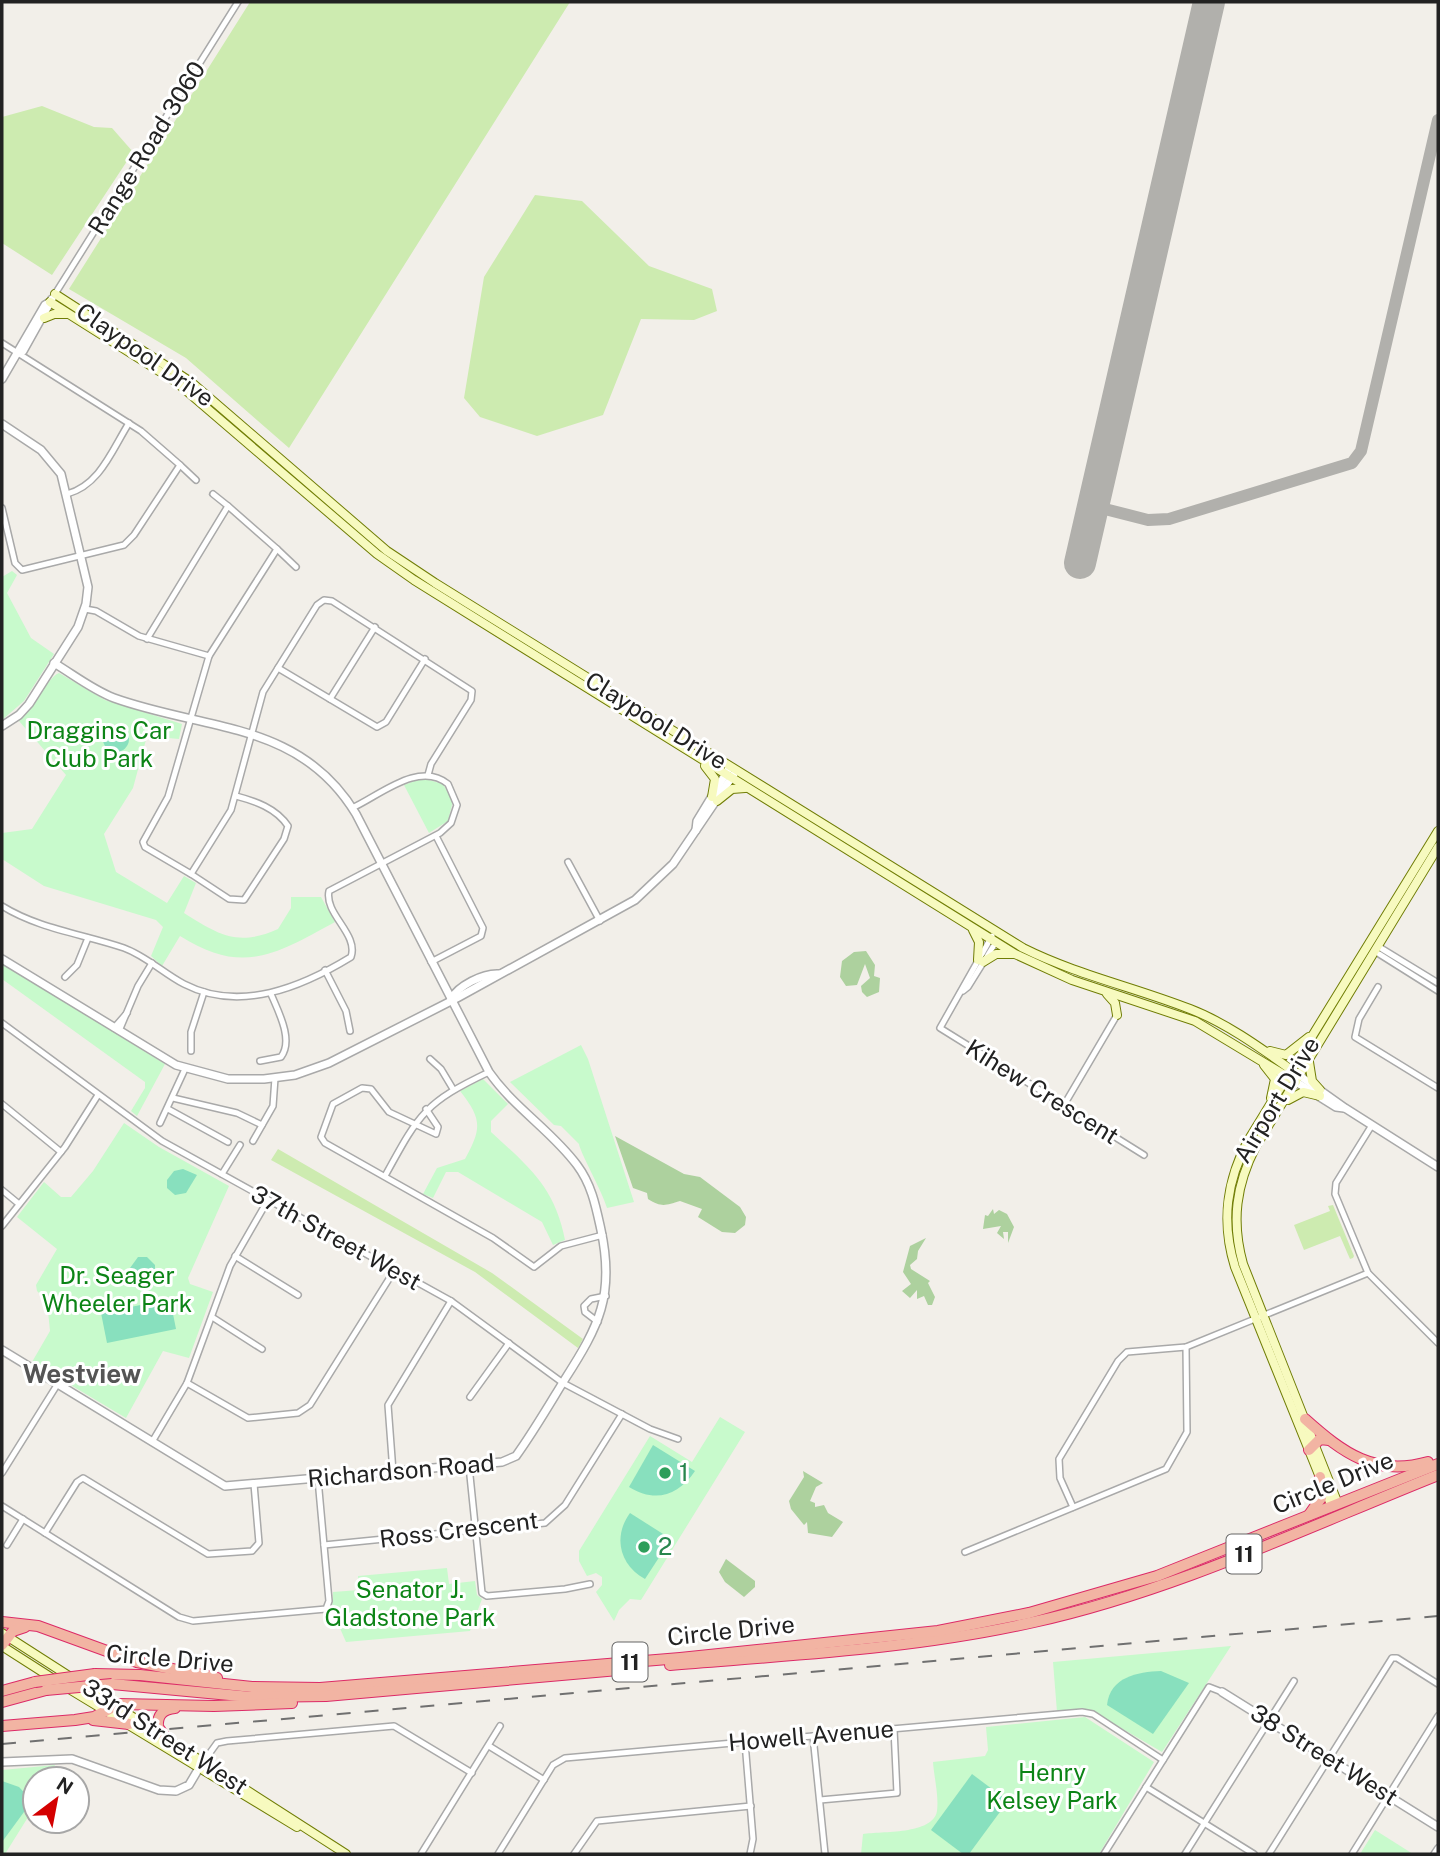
<svg xmlns="http://www.w3.org/2000/svg" width="1440" height="1856" font-family="'Public Sans',sans-serif">
<style>
.grass{fill:#cdebb0}
.forest{fill:#add19e}
.park{fill:#c8facc}
.pitch{fill:#88e0be}
.lines{fill:none;stroke-linecap:round;stroke-linejoin:round}
.taxiway{stroke:#b1b0ac;stroke-width:12}
.runway{stroke:#b1b0ac;stroke-width:32}
.minor-casing{stroke:#a9a9a9;stroke-width:8}
.tertiary-casing{stroke:#a9a9a9;stroke-width:10}
.secondary-casing{stroke:#707d05;stroke-width:10}
.trunk-casing{stroke:#dc2a67;stroke-width:12}
.minor{stroke:#fff;stroke-width:5}
.tertiary{stroke:#fff;stroke-width:7}
.secondary{stroke:#f7fabf;stroke-width:8}
.trunk{stroke:#f2b4a3;stroke-width:10}
.rail{stroke:#707070;stroke-width:2;stroke-dasharray:14 14;stroke-linecap:butt}
.trunk-bridge-casing{stroke:#dc2a67;stroke-width:12;stroke-linecap:butt}
.trunk-bridge{stroke:#f2b4a3;stroke-width:10}
.leisure-dot{fill:#2e9e5b;stroke:#fff;stroke-width:2.5}
.labels{text-anchor:middle;stroke-width:6;stroke-linejoin:round;paint-order:stroke}
.shield{fill:#fff;stroke:#646464;stroke-width:2}
.shield-label{font-size:23px;font-weight:bold;fill:#222}
.street-label{font-size:24px;fill:#222;stroke:#fff}
.park-label{font-size:24px;fill:#0c8416;stroke:#fff}
.leisure-label{font-size:24px;fill:#27864d;stroke:#fff;text-anchor:start}
.neighbourhood-label{font-size:26px;font-weight:bold;fill:#555;stroke:#fff}
</style>
<rect width="100%" height="100%" fill="#f2efe9"/>
<!-- grass -->
<g class="grass">
<path d="M250 2H570L289 448 186 358 69 289Z"/>
<path d="M42 106 94 127 112 128 133 152 52 275 2 243V117Z"/>
<path d="M535 195 582 201 649 266 712 289 717 311 694 320 641 319 603 415 537 436 480 417 464 398 484 277Z"/>
<path d="M101 330 106 331 190 386 401 566 720 767 395 563 181 381Z"/>
<path d="M278 1149 492 1273 583 1339 578 1348 475 1272 271 1160Z"/>
<path d="M1333 1205 1354 1256 1353 1258 1350 1259 1340 1236 1304 1250 1294 1225 1330 1211 1328 1206Z"/>
</g>
<!-- forest -->
<g class="forest">
<path d="M866 951 875 965 874 976 880 978 879 992 867 997 862 992 861 986 870 978 865 964 857 985 846 986 840 977 842 961 854 952Z"/>
<path d="M615 1136 684 1174 700 1177 740 1207 746 1217 745 1225 735 1233 722 1232 698 1217 702 1209 680 1201C666 1205 662 1208 648 1199L647 1193 633 1188Z"/>
<path d="M993 1209 994 1214 999 1210 1007 1214 1014 1227 1008 1243V1232H1003L1004 1239 997 1233 1001 1226 983 1229 985 1215 988 1216Z"/>
<path d="M926 1238 918 1251 917 1259 910 1265 911 1269 930 1281 928 1283 935 1297 932 1305H928L924 1296 917 1299V1290L910 1298 902 1291 911 1284 903 1272 910 1246Z"/>
<path d="M803 1471 823 1483 816 1487 810 1501 815 1503V1507L824 1505 828 1513 843 1522 832 1537 808 1533 807 1522 804 1525 791 1509 789 1501 804 1477Z"/>
<path d="M726 1559 755 1581V1587L744 1597 725 1582 719 1572Z"/>
</g>
<!-- park -->
<g class="park">
<path d="M12 571 17 575 7 593 31 638 54 654 24 701 2 720V577Z"/>
<path d="M59 673 105 700 182 724 179 739 147 736 133 788 104 834 116 872 167 903 184 876 196 883 184 913C219 935 238 947 278 929L291 908V897H321L335 922C276 954 243 976 180 936L162 966 151 956 163 927 156 920 44 886 2 859V833L32 829 66 775 19 721C31 710 48 677 59 673Z"/>
<path d="M422 778 443 784 453 801 448 821 429 833 404 785Z"/>
<path d="M2 963 165 1064 137 1116 131 1111 145 1088V1082L2 979Z"/>
<path d="M581 1045 588 1059 634 1202 607 1208C603 1193 579 1150 579 1144L561 1126 554 1125 510 1082Z"/>
<path d="M483 1079 508 1104 491 1121V1132C528 1166 555 1187 565 1240L553 1245 542 1222 458 1172H446L433 1198 423 1194 437 1168 465 1159C482 1128 482 1119 460 1091Z"/>
<path d="M124 1123 159 1147 229 1186 188 1278 190 1284 213 1292 189 1358 163 1351 126 1418 32 1362 50 1331 47 1301 37 1291 36 1285 57 1249 17 1217 44 1182 61 1197H71L93 1171Z"/>
<path d="M720 1417 745 1432 641 1600 630 1599 619 1610 614 1621 596 1592 602 1585V1577L596 1573 587 1576 579 1561V1551L650 1436 692 1462Z"/>
<path d="M447 1568 449 1584 475 1581 477 1595 482 1599 470 1631 346 1642 332 1610 333 1592 359 1590 358 1576Z"/>
<path d="M1231 1646 1162 1752 1092 1711 1057 1712 1053 1662Z"/>
<path d="M1085 1717 1154 1762 1099 1854H861L863 1834C881 1831 933 1835 937 1811 939 1796 934 1777 933 1762L985 1756 988 1750 986 1727Z"/>
<path d="M55 1765 49 1779H35V1806L5 1854H2V1770Z"/>
<path d="M1375 1830 1413 1854H1360Z"/>
</g>
<!-- pitch -->
<g class="pitch">
<circle cx="116" cy="739" r="13"/>
<path d="M183 1169 197 1175 186 1193 175 1195 167 1188V1180L174 1171Z"/>
<path d="M138 1257H147L155 1265V1280L152 1283C142 1282 132 1279 130 1268Z"/>
<path d="M170 1299 176 1329 107 1343 101 1313Z"/>
<path d="M653 1445 695 1471C678 1496 655 1503 629 1487Z"/>
<path d="M630 1513 671 1539 645 1579C619 1565 613 1536 630 1513Z"/>
<path d="M1161 1671 1189 1683 1153 1734 1107 1705C1110 1677 1137 1672 1161 1671Z"/>
<path d="M972 1774 1008 1801 969 1854H963L931 1830Z"/>
<path d="M2 1781 19 1787 32 1801 2 1842Z"/>
</g>
<g class="lines">
<!-- taxiway -->
<path class="taxiway" d="M1093 506 1148 520 1169 519 1352 463 1361 451 1438 120"/>
<!-- runway -->
<path class="runway" d="M1080 563 1209 2"/>
<defs>
<g id="minor">
<path d="M55 294 238 2"/>
<path d="M2 343 141 431 180 465 134 535 124 545 22 570 15 563 2 508"/>
<path d="M180 465 196 480"/>
<path d="M67 494C100 485 112 450 129 423"/>
<path d="M213 494 228 506"/>
<path d="M277 549 296 567"/>
<path d="M85 609 96 611 139 636 209 656"/>
<path d="M147 639 228 506 277 549 209 656 168 797 143 842 145 847 191 874 231 810 263 692 317 605 324 600 332 601 472 691 471 700 431 764 428 775"/>
<path d="M278 668 377 727 386 722 425 659"/>
<path d="M330 699 375 627"/>
<path d="M568 862 600 921"/>
<path d="M191 874 229 899 244 900 284 839 288 826C276 808 255 801 236 796"/>
<path d="M2 906C39 929 83 934 124 948 146 956 163 973 184 984 240 1013 302 987 351 957 359 934 324 914 329 891L440 833 451 823 457 805 448 784C419 760 379 796 352 808"/>
<path d="M992 936 940 1028 1144 1155"/>
<path d="M1379 947 1438 983"/>
<path d="M1376 952 1438 991"/>
<path d="M431 962 481 936 483 928 436 836"/>
<path d="M325 970 346 1011 350 1031"/>
<path d="M65 977 77 965 88 938"/>
<path d="M1378 987 1359 1019 1355 1037 1438 1088"/>
<path d="M963 991 968 987 996 942"/>
<path d="M2 1023 162 1141 451 1301 563 1383 650 1429 678 1439"/>
<path d="M114 1028 127 1013"/>
<path d="M119 1031 138 986 152 963"/>
<path d="M191 1051V1032L204 992"/>
<path d="M430 1059 441 1069 453 1089"/>
<path d="M260 1061 281 1057C294 1040 278 1011 271 994"/>
<path d="M173 1098 237 1113 262 1125"/>
<path d="M2 1104 61 1152"/>
<path d="M1064 1105 1117 1015"/>
<path d="M168 1109 228 1142"/>
<path d="M426 1109 438 1127 436 1134 389 1112 371 1089 362 1088 333 1104 321 1137 325 1143 493 1238 534 1267 561 1246 603 1235"/>
<path d="M160 1123 185 1069"/>
<path d="M1372 1125 1336 1183 1335 1194 1368 1273 1438 1343"/>
<path d="M253 1141 273 1106 275 1078"/>
<path d="M222 1174 240 1145"/>
<path d="M385 1176C419 1114 424 1103 489 1072"/>
<path d="M2 1190 19 1204"/>
<path d="M2 1226 65 1147 98 1095"/>
<path d="M235 1256 298 1295"/>
<path d="M212 1317 262 1349"/>
<path d="M598 1322 585 1312 584 1306 591 1299 606 1296"/>
<path d="M187 1383 248 1418 298 1413 310 1405 394 1271"/>
<path d="M470 1397 509 1343"/>
<path d="M152 1442 187 1383 230 1266 268 1200"/>
<path d="M469 1466 482 1593 487 1596 565 1589 590 1584"/>
<path d="M393 1472 388 1405 451 1301"/>
<path d="M2 1473 57 1385"/>
<path d="M2 1506 179 1617 193 1621 326 1609 329 1601 318 1479"/>
<path d="M1073 1507 1060 1478 1059 1459 1118 1361 1127 1352 1186 1347 1368 1273"/>
<path d="M45 1533 77 1482 83 1478 208 1554 252 1551 259 1543 254 1484"/>
<path d="M7 1545 23 1519"/>
<path d="M324 1545 545 1523 565 1505 622 1414"/>
<path d="M965 1552 1166 1469 1187 1432 1186 1347"/>
<path d="M813 1736 825 1854"/>
<path d="M745 1742 753 1839 750 1854"/>
<path d="M489 1746 544 1780"/>
<path d="M204 1761 217 1743 227 1741 394 1726 472 1773"/>
<path d="M1146 1787 1254 1854"/>
<path d="M820 1800 897 1793 894 1729"/>
<path d="M421 1854 500 1726"/>
<path d="M498 1854 553 1765 565 1758 1082 1712 1093 1714 1163 1760"/>
<path d="M574 1854 597 1821 751 1806"/>
<path d="M1104 1854 1209 1687 1222 1692"/>
<path d="M1185 1854 1294 1681"/>
<path d="M1269 1854 1392 1658H1397L1438 1684"/>
<path d="M1352 1854 1438 1716"/>
<path d="M1434 1854 1438 1848"/>
</g>
<g id="tertiary">
<path d="M18 353 23 351 52 299"/>
<path d="M2 379 45 305 50 302"/>
<path d="M2 424 41 450 61 474 88 587 86 604 78 627 29 704 19 715 2 726"/>
<path d="M696 830 697 821 728 770"/>
<path d="M2 959 176 1065 228 1079H264L295 1075 329 1063 457 998 635 900 673 864 736 771"/>
<path d="M451 999C458 986 483 973 499 974"/>
<path d="M1300 1076 1345 1108 1438 1167"/>
<path d="M1296 1082 1336 1107 1344 1108"/>
<path d="M2 1350 225 1486 502 1462 516 1456C534 1431 549 1405 565 1379 599 1326 615 1295 601 1230 596 1207 592 1185 577 1165 552 1131 514 1108 489 1072L356 814C300 721 206 731 114 698 93 690 74 675 54 663"/>
<path d="M1222 1692 1438 1827"/>
<path d="M2 1762 72 1759 159 1790 176 1791 189 1785 202 1763"/>
</g>
<g id="secondary">
<path d="M55 294 191 382 387 551 435 583 1023 948C1077 975 1134 987 1190 1009 1229 1024 1266 1052 1300 1076"/>
<path d="M50 302 175 381 377 554 414 580 1015 954 1072 980 1195 1021 1296 1082"/>
<path d="M44 318 54 314H67"/>
<path d="M705 766 715 779 712 797"/>
<path d="M717 801 732 789 745 788"/>
<path d="M973 930 979 942 978 960"/>
<path d="M983 962 996 954H1013"/>
<path d="M1107 994 1115 1003 1117 1015"/>
<path d="M1270 1051 1286 1055 1309 1037"/>
<path d="M1309 1062 1312 1081 1320 1090"/>
<path d="M1264 1065 1275 1079 1271 1098"/>
<path d="M1288 1100 1303 1092 1320 1096"/>
<path d="M1338 1504 1243 1264C1231 1221 1236 1185 1256 1146L1438 847"/>
<path d="M1332 1507 1235 1267C1221 1222 1226 1181 1249 1139L1438 831"/>
<path d="M2 1633 346 1854"/>
<path d="M2 1646 55 1680"/>
<path d="M66 1687 297 1827"/>
</g>
<g id="trunk">
<path d="M1305 1419C1343 1453 1375 1477 1428 1462"/>
<path d="M1309 1450 1320 1439 1329 1440"/>
<path d="M1309 1515 1321 1498 1320 1477"/>
<path d="M2 1622 38 1626 137 1662 217 1678"/>
<path d="M2 1645 13 1631 25 1627"/>
<path d="M670 1665C791 1655 915 1649 1034 1622 1174 1591 1305 1528 1438 1475"/>
<path d="M95 1674 140 1675 252 1687 320 1688 680 1658 938 1631 1029 1613 1157 1576 1438 1464"/>
<path d="M112 1684 251 1697 326 1696 641 1668"/>
<path d="M2 1691 35 1682"/>
<path d="M2 1702 46 1690"/>
<path d="M93 1720 129 1724"/>
<path d="M2 1726 75 1720 94 1717 119 1704 214 1706 292 1703"/>
<path d="M165 1737 158 1727C157 1715 163 1709 175 1708"/>
</g>
</defs>
<!-- minor casing -->
<use href="#minor" class="minor-casing"/>
<!-- tertiary casing -->
<use href="#tertiary" class="tertiary-casing"/>
<!-- secondary casing -->
<use href="#secondary" class="secondary-casing"/>
<!-- trunk casing -->
<use href="#trunk" class="trunk-casing"/>
<!-- minor -->
<use href="#minor" class="minor"/>
<!-- tertiary -->
<use href="#tertiary" class="tertiary"/>
<!-- secondary -->
<use href="#secondary" class="secondary"/>
<!-- trunk -->
<use href="#trunk" class="trunk"/>
<!-- rail -->
<path class="rail" d="M2 1744 1438 1616"/>
<defs>
<g id="trunk-bridge">
<path d="M35 1682 95 1674"/>
<path d="M46 1690 112 1684"/>
</g>
</defs>
<!-- trunk-bridge casing -->
<use href="#trunk-bridge" class="trunk-bridge-casing"/>
<!-- trunk-bridge -->
<use href="#trunk-bridge" class="trunk-bridge"/>
</g>
<!-- markers -->
<g class="leisure-dot">
<circle cx="665" cy="1473" r="7"/>
<circle cx="644" cy="1547" r="7"/>
</g>
<g class="labels">
<!-- shield labels -->
<g class="shield">
<rect x="1226.5" y="1534.5" width="35" height="39" rx="5"/>
<rect x="612.5" y="1642.5" width="35" height="39" rx="5"/>
</g>
<g class="shield-label">
<text x="1244" y="1562">11</text>
<text x="630" y="1670">11</text>
</g>
<!-- street labels -->
<g class="street-label">
<text transform="translate(147 148) rotate(-58)" y="8">Range Road 3060</text>
<text transform="translate(145 355) rotate(35)" y="8">Claypool Drive</text>
<text transform="translate(656 721) rotate(32)" y="8">Claypool Drive</text>
<text transform="translate(1042 1092) rotate(32)" y="8">Kihew Crescent</text>
<text transform="translate(1277 1100) rotate(-59)" y="8">Airport Drive</text>
<text transform="translate(336 1238) rotate(29)" y="8">37th Street West</text>
<text transform="translate(401 1471) rotate(-5)" y="8">Richardson Road</text>
<text transform="translate(1333 1483) rotate(-22)" y="8">Circle Drive</text>
<text transform="translate(459 1530) rotate(-7)" y="8">Ross Crescent</text>
<text transform="translate(731 1631) rotate(-6)" y="8">Circle Drive</text>
<text transform="translate(170 1659) rotate(5)" y="8">Circle Drive</text>
<text transform="translate(811 1736) rotate(-5)" y="8">Howell Avenue</text>
<text transform="translate(165 1737) rotate(33)" y="8">33rd Street West</text>
<text transform="translate(1324 1755) rotate(32)" y="8">38 Street West</text>
</g>
<!-- park labels -->
<g class="park-label">
<text x="99" y="739">Draggins Car<tspan x="99" dy="28">Club Park</tspan></text>
<text x="117" y="1284">Dr. Seager<tspan x="117" dy="28">Wheeler Park</tspan></text>
<text x="410" y="1598">Senator J.<tspan x="410" dy="28">Gladstone Park</tspan></text>
<text x="1052" y="1781">Henry<tspan x="1052" dy="28">Kelsey Park</tspan></text>
</g>
<!-- leisure labels -->
<g class="leisure-label">
<text x="679" y="1481">1</text>
<text x="658" y="1555">2</text>
</g>
<!-- neighbourhood labels -->
<g class="neighbourhood-label">
<text x="82" y="1383">Westview</text>
</g>
</g>
<!-- border -->
<rect width="1440" height="1856" fill="none" stroke="#222222" stroke-width="7"/>
<!-- north arrow -->
<g transform="translate(56 1800) rotate(32)"><circle r="33" fill="#ffffff" stroke="#a7a7a7" stroke-width="2"/>
<path d="M0-5L12 26L0 18L-12 26Z" fill="#d40000"/>
<text y="-10" font-size="19" font-weight="bold" text-anchor="middle" fill="#222222">N</text>
</g>
</svg>
